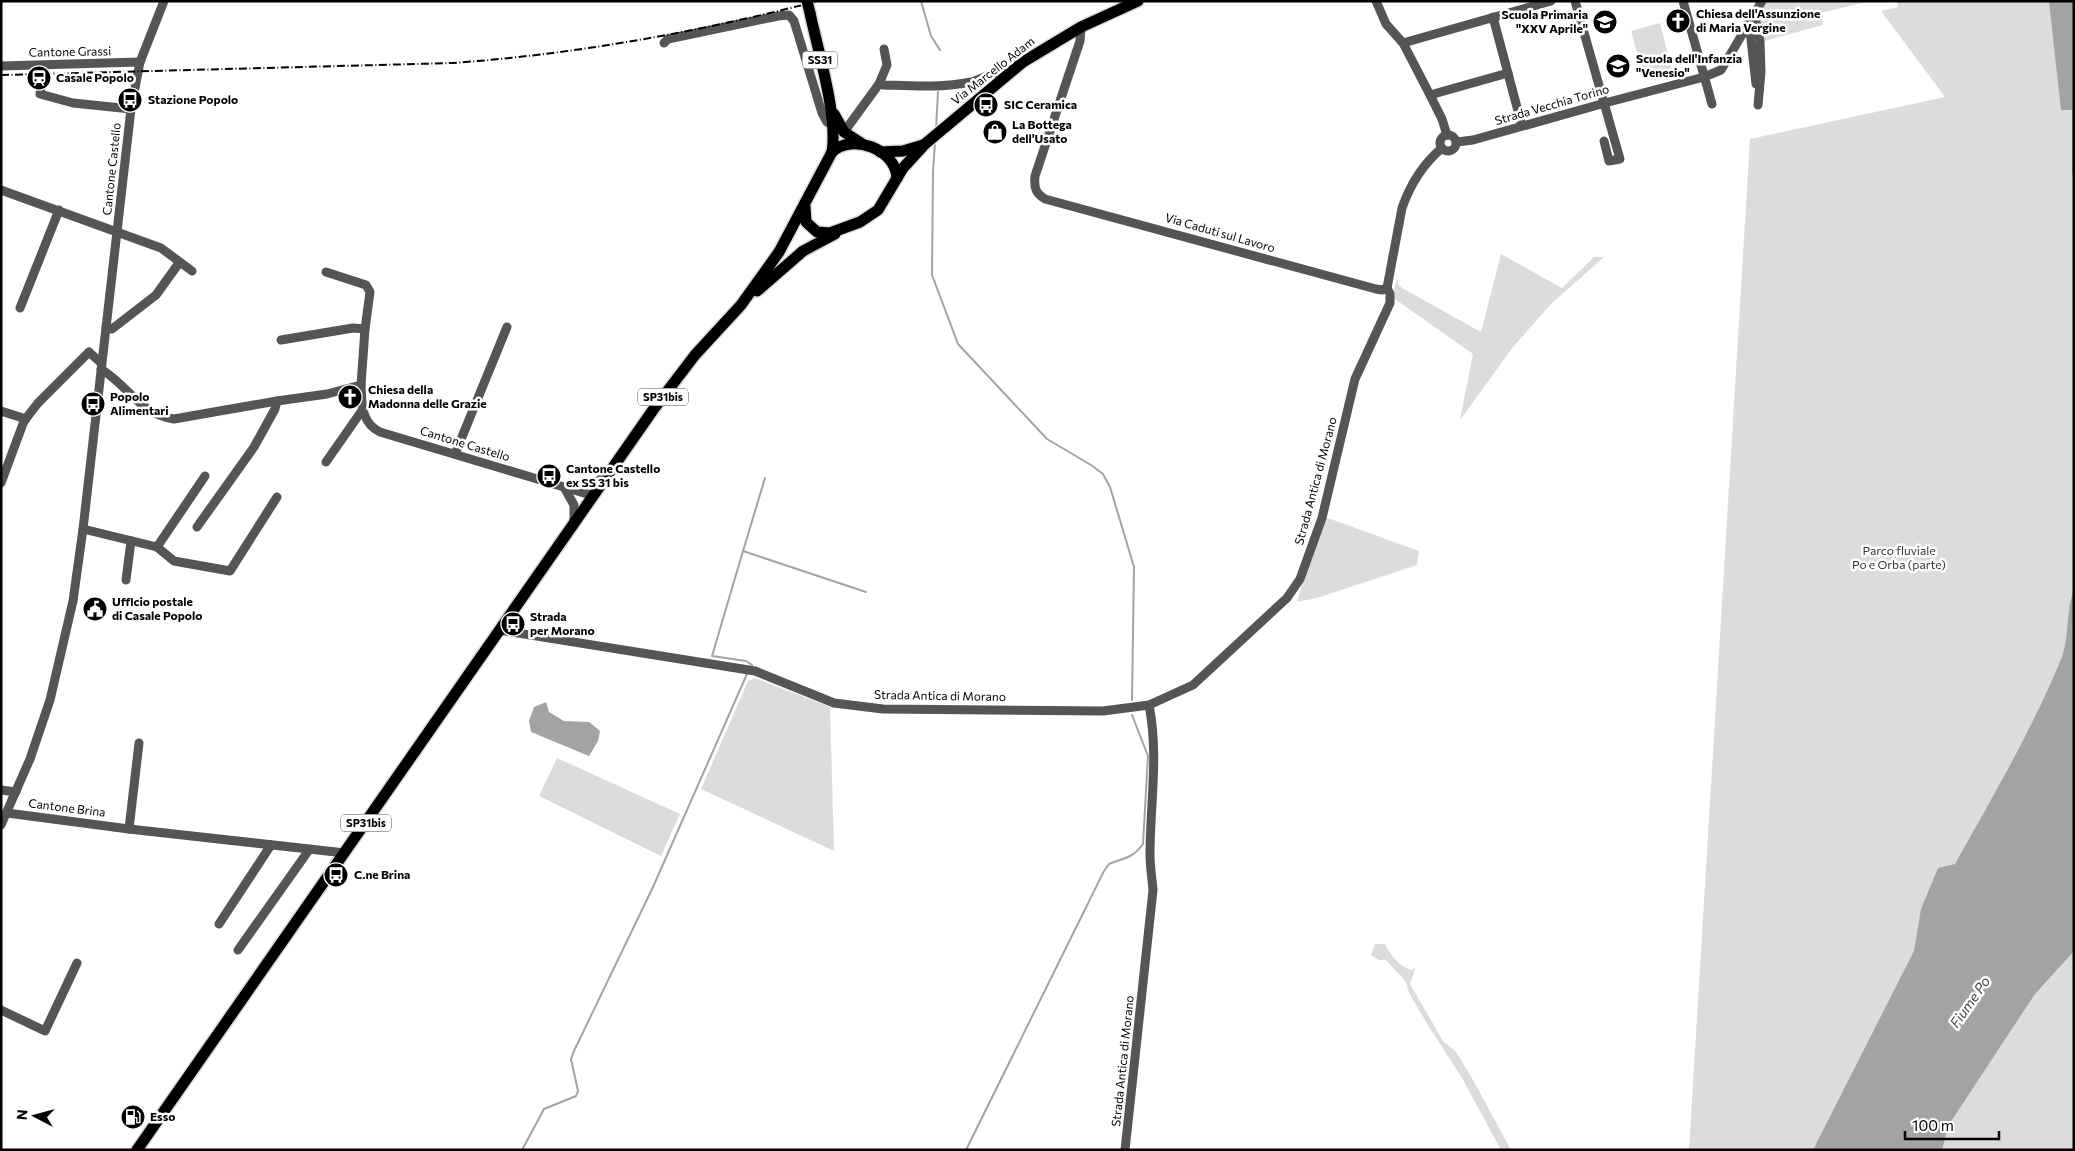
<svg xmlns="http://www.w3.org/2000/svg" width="2075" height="1151" font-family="Commissioner,sans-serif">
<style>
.green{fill:#dcdcdc}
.water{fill:#a3a3a3}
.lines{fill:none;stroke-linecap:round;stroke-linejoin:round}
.stream{stroke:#a3a3a3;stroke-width:2}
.major-casing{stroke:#dbdbdb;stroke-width:14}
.minor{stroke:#555;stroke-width:9}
.major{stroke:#000;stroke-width:11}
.rail{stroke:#000;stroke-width:2;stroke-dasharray:8 2.5 1 2.5;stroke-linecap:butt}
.major-bridge-casing{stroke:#dbdbdb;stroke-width:14;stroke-linecap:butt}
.major-bridge{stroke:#000;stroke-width:11}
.labels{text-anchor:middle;stroke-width:5;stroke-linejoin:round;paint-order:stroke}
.shield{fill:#fff;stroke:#4c4c4c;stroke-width:1}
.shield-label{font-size:11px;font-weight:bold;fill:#000}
.poi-label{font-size:12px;font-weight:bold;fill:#000;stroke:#fff;text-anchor:start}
.street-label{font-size:12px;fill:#000;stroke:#fff}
.park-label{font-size:12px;fill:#333;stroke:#fff}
.water-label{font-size:14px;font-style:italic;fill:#444;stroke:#fff}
</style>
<rect width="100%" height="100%" fill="#fff"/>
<!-- green -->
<g class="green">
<path d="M1767 1H1866V2L1821 13 1823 25 1761 42 1758 13Z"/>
<path d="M1897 1H2074V1150H1689L1750 139 1945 97 1881 11 1898 7Z"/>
<path d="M1660 23 1672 71 1644 78 1631 31Z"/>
<path d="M1501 254 1562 288 1594 257H1604L1551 304 1513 347 1460 420 1473 354 1392 297 1397 279 1398 284 1402 288 1481 332Z"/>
<path d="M1322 516 1419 551 1417 565 1317 598 1297 602Z"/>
<path d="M755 678 830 707 834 851 701 789 748 681Z"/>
<path d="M557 758 680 814 661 856 539 796Z"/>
<path d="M1375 944H1385C1390 954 1400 968 1412 970L1416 967 1410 984 1443 1041 1456 1052 1472 1078 1511 1150H1501L1462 1078 1429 1027 1409 993 1406 982 1386 960H1379L1371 955Z"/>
</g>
<!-- water -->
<g class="water">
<path d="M2049 1H2074V181L2072 172V110H2061Z"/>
<path d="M2074 589V951L2035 994 1948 1126 1942 1150H1813L1914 951 1921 909 1938 868 1955 864C1993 796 2033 728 2062 657 2069 638 2066 611 2074 589Z"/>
<path d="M546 702 549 712 564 721 589 722 600 731 598 741 589 756 531 732 529 721 534 707Z"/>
</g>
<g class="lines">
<!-- stream -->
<g class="stream">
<path d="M921 1 931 36 940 50"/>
<path d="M936 129 938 92"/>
<path d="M935 142 933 172 932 275 958 344 1047 439 1091 465 1103 474 1110 487 1134 567 1132 700"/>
<path d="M743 551 765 478"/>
<path d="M752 665 746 661 712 656 743 551 866 592"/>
<path d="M522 1150 544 1109 576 1096 578 1091 571 1059 574 1051 653 887 747 674"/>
<path d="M966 1150 1104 871 1109 864C1125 857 1132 859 1143 844L1148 756 1132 715"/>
</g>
<defs>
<g id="major">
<path d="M810 13C818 51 838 116 832 152"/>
<path d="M834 114 844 132 861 143"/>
<path d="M880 152 903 151 923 145"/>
<path d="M805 207 806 222 817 232 830 233 860 222 878 210 903 168 925 144 1023 62 1081 27 1138 1"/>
<path d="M757 291 803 251 835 234"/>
<path d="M137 1150 653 410 695 355 741 305 779 252 832 152C852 133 896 149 897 178"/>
</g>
</defs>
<!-- major casing -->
<use href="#major" class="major-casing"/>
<!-- minor -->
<g class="minor">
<path d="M1376 1 1386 24 1403 43 1430 95 1442 119 1447 135"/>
<path d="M1575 1 1620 159 1609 161 1604 141"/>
<path d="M1683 1 1712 104"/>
<path d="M1754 13 1760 41 1761 72 1758 105"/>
<path d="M1493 17 1522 126"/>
<path d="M1749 22 1756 84"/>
<path d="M1081 27 1080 41 1035 176C1034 187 1035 193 1045 199L1376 289 1382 290 1387 288"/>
<path d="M664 43 668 39 778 16 789 15 794 21 822 113 827 122 837 127"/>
<path d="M1403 43 1551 1"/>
<path d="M1 66 140 62"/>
<path d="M879 84 887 65 884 49"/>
<path d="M41 88 40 94 73 103 131 109"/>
<path d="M1430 95 1508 73"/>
<path d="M844 132 879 84 883 85C913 86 942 88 971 82 983 79 996 68 1008 75"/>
<circle cx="1448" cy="143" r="8"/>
<path d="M1457 142 1473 140 1605 103 1704 77 1721 70 1762 1"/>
<path d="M1 190 161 248 192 271"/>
<path d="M326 272 366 285 370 292 365 329 361 385"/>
<path d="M1387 288 1402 208C1410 185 1423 164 1442 148"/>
<path d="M20 308 59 210"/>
<path d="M106 328 112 329 156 295 179 263"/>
<path d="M281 340 353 328 365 329"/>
<path d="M101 369C130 387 138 413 174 419L277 401 327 394 361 385C362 404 361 423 380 432L594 496"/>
<path d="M1 411 26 419"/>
<path d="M455 454 507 327"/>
<path d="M326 462 363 409"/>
<path d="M1 483 24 421 38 403 89 352 101 363"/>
<path d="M564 487 574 505V524"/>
<path d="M572 488 596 482 606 476"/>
<path d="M197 527 254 447 275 409 277 401"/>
<path d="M83 529 157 547 205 476"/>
<path d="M157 547 174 561 230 571 277 497"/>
<path d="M126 580 131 541"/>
<path d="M499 630 755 671 834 703 883 709 1103 711 1149 705 1193 685 1287 598 1300 579 1322 518 1355 379 1390 303V294L1387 288"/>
<path d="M1 790 16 792"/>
<path d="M7 813 129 829 345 853"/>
<path d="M1 825 30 759 50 700 73 601 83 529 131 109 140 62 164 1"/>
<path d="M129 829 139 743"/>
<path d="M219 924 271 845"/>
<path d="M238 950 309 850"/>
<path d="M1 1010 45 1031 77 963"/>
<path d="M1125 1150 1153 890C1152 878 1150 866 1150 855 1150 805 1159 755 1149 705"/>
</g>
<!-- major -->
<use href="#major" class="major"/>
<!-- rail -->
<path class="rail" d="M1 75 453 63C576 54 699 32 818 1"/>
<defs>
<path id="major-bridge" d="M807 1 810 13"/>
</defs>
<!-- major-bridge casing -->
<use href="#major-bridge" class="major-bridge-casing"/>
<!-- major-bridge -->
<use href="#major-bridge" class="major-bridge"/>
</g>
<!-- icons -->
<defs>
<symbol id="church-disc" viewBox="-11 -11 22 22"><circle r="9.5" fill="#000" stroke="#fff"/><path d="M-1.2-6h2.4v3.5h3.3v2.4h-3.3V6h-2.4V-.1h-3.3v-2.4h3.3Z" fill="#fff"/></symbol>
<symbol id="school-disc" viewBox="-11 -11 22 22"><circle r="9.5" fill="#000" stroke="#fff"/><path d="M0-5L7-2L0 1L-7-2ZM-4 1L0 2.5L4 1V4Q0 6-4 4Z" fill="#fff"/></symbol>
<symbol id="station-disc" viewBox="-11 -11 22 22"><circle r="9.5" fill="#000" stroke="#fff"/><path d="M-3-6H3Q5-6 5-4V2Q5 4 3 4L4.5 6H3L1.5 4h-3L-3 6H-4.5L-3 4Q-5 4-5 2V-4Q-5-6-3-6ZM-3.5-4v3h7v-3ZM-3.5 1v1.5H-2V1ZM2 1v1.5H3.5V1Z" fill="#fff"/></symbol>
<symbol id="bus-disc" viewBox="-11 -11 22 22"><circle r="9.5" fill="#000" stroke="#fff"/><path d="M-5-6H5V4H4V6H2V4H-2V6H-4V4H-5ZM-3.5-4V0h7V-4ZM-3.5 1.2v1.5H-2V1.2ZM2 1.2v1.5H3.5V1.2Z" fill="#fff"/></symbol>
<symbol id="shop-disc" viewBox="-11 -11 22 22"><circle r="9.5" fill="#000" stroke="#fff"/><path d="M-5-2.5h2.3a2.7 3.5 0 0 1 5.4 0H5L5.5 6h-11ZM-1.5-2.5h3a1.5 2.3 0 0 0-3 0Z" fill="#fff"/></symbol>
<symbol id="civic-disc" viewBox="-11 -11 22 22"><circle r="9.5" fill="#000" stroke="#fff"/><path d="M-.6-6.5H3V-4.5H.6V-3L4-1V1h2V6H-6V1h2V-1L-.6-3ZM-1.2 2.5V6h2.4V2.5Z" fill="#fff"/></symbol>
<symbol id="fuel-disc" viewBox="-11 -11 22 22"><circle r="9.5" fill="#000" stroke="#fff"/><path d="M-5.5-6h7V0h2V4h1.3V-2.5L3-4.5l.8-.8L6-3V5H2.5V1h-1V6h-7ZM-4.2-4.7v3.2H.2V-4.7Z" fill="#fff"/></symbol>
</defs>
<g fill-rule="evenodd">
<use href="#church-disc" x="1664" y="7" width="28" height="28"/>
<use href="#school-disc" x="1591" y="8" width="28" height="28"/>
<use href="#school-disc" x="1604" y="52" width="28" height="28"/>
<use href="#station-disc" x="25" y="64" width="28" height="28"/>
<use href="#bus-disc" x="116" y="86" width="28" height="28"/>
<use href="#bus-disc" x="972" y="91" width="28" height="28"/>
<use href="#shop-disc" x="981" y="118" width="28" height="28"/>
<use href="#church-disc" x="336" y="383" width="28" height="28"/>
<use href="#bus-disc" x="79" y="390" width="28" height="28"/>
<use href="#bus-disc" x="535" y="462" width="28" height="28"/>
<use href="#civic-disc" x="81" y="595" width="28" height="28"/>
<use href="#bus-disc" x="499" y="610" width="28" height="28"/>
<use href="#bus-disc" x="322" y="861" width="28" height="28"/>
<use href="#fuel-disc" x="119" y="1103" width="28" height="28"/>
</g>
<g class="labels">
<!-- shield labels -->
<g class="shield">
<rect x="802.5" y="51.5" width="35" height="17" rx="4"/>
<rect x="638" y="388.5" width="50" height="17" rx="4"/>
<rect x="341" y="814.5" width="50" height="17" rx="4"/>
</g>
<g class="shield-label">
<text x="820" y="64">SS31</text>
<text x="663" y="401">SP31bis</text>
<text x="366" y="827">SP31bis</text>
</g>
<!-- poi labels -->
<g class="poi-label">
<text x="1696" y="18">Chiesa dell'Assunzione<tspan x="1696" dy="14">di Maria Vergine</tspan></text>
<text x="1588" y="19" text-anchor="end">Scuola Primaria<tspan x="1588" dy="14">"XXV Aprile"</tspan></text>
<text x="1636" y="63">Scuola dell'Infanzia<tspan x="1636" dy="14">"Venesio"</tspan></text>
<text x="56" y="82">Casale Popolo</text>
<text x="148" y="104">Stazione Popolo</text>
<text x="1004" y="109">SIC Ceramica</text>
<text x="1012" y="129">La Bottega<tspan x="1012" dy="14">dell'Usato</tspan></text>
<text x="368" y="394">Chiesa della<tspan x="368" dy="14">Madonna delle Grazie</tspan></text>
<text x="110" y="401">Popolo<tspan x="110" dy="14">Alimentari</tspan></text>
<text x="566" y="473">Cantone Castello<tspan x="566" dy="14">ex SS 31 bis</tspan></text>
<text x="112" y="606">Ufficio postale<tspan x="112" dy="14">di Casale Popolo</tspan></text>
<text x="530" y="621">Strada<tspan x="530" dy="14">per Morano</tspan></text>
<text x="354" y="879">C.ne Brina</text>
<text x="150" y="1121">Esso</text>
</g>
<!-- street labels -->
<g class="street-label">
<text transform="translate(70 52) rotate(-1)" y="4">Cantone Grassi</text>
<text transform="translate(993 71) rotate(-38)" y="4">Via Marcello Adam</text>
<text transform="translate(1552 105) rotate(-16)" y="4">Strada Vecchia Torino</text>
<text transform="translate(112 169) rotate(-84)" y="4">Cantone Castello</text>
<text transform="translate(1220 233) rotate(16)" y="4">Via Caduti sul Lavoro</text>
<text transform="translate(465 444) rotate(17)" y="4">Cantone Castello</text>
<text transform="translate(1316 481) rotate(-75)" y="4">Strada Antica di Morano</text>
<text transform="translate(940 696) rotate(1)" y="4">Strada Antica di Morano</text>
<text transform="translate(67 808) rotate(7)" y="4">Cantone Brina</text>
<text transform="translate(1123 1061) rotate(-84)" y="4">Strada Antica di Morano</text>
</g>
<!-- park labels -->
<g class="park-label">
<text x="1899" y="555">Parco fluviale<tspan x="1899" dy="14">Po e Orba (parte)</tspan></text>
</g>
<!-- water labels -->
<g class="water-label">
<text transform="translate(1970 1002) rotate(-55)" y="5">Fiume Po</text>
</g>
</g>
<!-- border -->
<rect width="2075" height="1151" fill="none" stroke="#000000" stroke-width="5"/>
<!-- north arrow -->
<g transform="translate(35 1116) rotate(276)" stroke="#ffffff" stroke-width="4" paint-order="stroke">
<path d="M0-4L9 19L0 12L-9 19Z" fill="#000000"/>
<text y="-8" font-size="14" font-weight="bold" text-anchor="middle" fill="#000000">N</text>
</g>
<!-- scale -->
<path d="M1905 1131v8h94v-8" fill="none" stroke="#000000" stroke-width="2.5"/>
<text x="1912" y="1131" font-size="15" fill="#000000" stroke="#ffffff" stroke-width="4" paint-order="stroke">100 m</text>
</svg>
